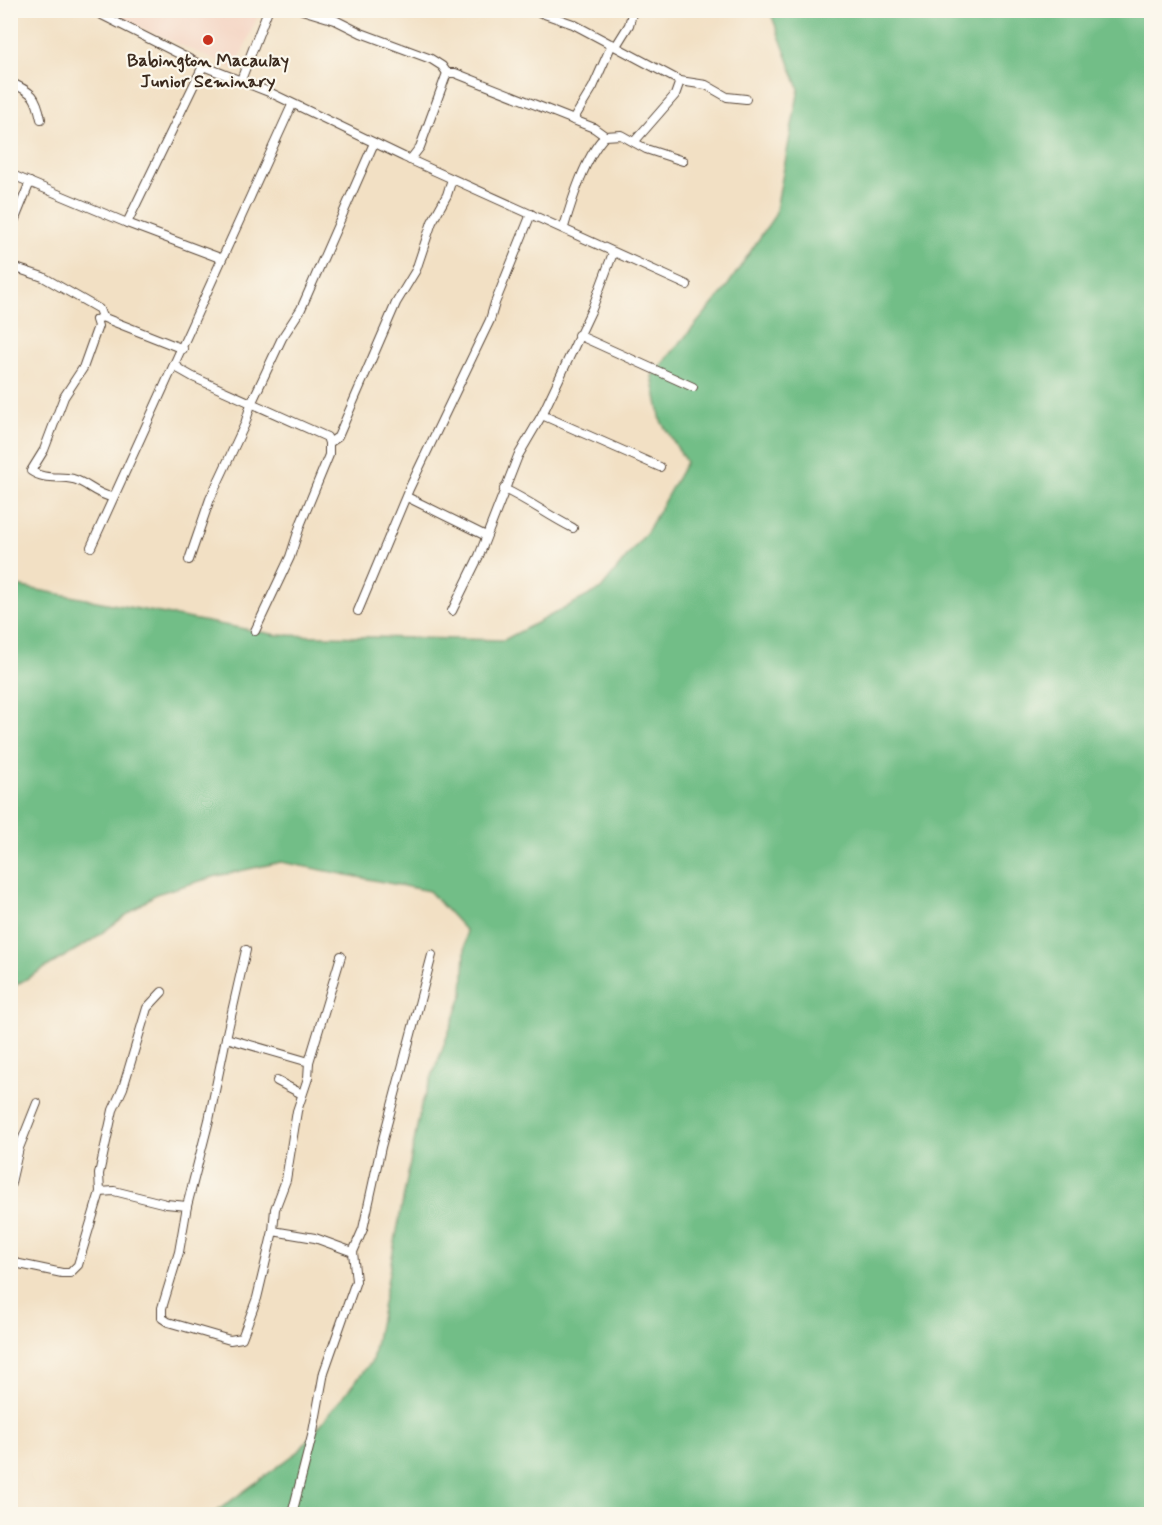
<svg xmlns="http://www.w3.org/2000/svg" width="1162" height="1525" font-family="Mynerve,sans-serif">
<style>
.built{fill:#f4d3c1}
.forest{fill:#72be87;stroke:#567452;stroke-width:1.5}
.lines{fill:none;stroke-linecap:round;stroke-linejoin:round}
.street-casing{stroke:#564537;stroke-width:10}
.street{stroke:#fff;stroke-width:8}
.poi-dot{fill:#c8321e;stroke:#fbf7ec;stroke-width:2}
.labels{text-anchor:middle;stroke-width:4.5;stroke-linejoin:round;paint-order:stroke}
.poi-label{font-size:18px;font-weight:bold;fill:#3b2a1e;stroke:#fbf7ec}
</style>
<rect width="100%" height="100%" fill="#fbf7ec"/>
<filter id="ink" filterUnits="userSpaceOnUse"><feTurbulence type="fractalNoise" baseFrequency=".0167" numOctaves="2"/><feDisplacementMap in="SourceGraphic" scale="12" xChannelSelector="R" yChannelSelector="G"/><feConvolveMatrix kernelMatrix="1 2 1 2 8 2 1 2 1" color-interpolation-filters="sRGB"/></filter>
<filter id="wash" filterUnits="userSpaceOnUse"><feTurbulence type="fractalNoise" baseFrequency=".008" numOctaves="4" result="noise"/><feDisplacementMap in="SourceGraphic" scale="24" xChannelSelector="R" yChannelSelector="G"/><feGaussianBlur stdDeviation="1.35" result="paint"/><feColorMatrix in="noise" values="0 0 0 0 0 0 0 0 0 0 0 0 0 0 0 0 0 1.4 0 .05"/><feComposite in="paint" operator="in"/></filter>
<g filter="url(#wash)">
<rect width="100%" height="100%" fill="#f2e0c4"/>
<!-- built -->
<path class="built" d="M103 11H260L235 69Z"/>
<!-- forest -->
<path class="forest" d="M770 11H1151V1514H213L299 1451 372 1361 421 1106 463 994 466 931 429 891 281 862 217 876 156 894 89 942 11 988V585L277 635 504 640 601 589 647 532 686 462 661 421 652 376 724 291 775 215 799 89Z"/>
</g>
<g filter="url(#ink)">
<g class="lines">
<defs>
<g id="street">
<path d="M92 10 203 66 269 92 404 157 687 285"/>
<path d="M302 10 335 20 361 33 431 59 442 66 447 73"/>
<path d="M533 10 573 24 680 81 706 85 727 97 746 99"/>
<path d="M616 46 629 25 633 10"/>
<path d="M447 73H455L594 128 605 136"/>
<path d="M241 80 268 10"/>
<path d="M10 82C33 93 36 95 41 119"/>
<path d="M573 120 593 87 612 44"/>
<path d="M634 142 675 95 680 81"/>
<path d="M410 160 420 147 447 73"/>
<path d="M10 174 127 223 220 258"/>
<path d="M127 223 203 66"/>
<path d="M564 227C572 200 585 157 605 136L621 135 646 149 683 161"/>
<path d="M10 231 30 182"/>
<path d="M10 266 43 277 99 309 102 317 183 349"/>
<path d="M102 317 96 320 98 326 83 368 64 397 44 450 31 471C44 480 59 476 73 479 88 483 94 494 112 497"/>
<path d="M578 335 693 387"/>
<path d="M176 364 179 369 193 377 327 437 329 443 338 437 396 303 416 270 432 222 447 195 452 179"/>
<path d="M542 415 660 467"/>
<path d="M504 489C528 500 549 516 573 528"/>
<path d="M407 497 486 536"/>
<path d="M91 547 292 105"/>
<path d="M189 560 210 499 245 424 251 404 282 338 301 309 374 143"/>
<path d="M358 611 409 489 490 320 495 303 531 214"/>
<path d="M452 611 479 556 518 456 542 415 592 309 613 253"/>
<path d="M255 631 290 557 301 523 329 455V443"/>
<path d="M226 1038 246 950"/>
<path d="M309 1062 226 1038 209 1120 187 1206 179 1252 162 1308V1318L168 1322 230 1340 242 1338 257 1298 273 1231 315 1238 353 1252 363 1229 381 1147 432 955"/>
<path d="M277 1081 302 1094"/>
<path d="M10 1187 19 1148 37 1103"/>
<path d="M100 1192 114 1191 166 1204 187 1206"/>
<path d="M273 1231 275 1209 286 1180 297 1111 308 1078 309 1062 341 956"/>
<path d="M10 1262 62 1273H70L78 1265 100 1192 99 1174 113 1110 123 1088 147 1008 162 992"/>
<path d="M292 1514 313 1432 324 1372 356 1281 353 1252"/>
</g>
</defs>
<!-- street casing -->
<use href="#street" class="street-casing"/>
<!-- street -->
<use href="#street" class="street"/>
</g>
</g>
<!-- markers -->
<circle class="poi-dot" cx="208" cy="40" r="6"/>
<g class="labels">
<!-- poi labels -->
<g class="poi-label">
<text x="208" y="66">Babington Macaulay<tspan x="208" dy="21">Junior Seminary</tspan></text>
</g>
</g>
<!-- margin -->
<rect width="1162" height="1525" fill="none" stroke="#fbf7ec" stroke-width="36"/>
</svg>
